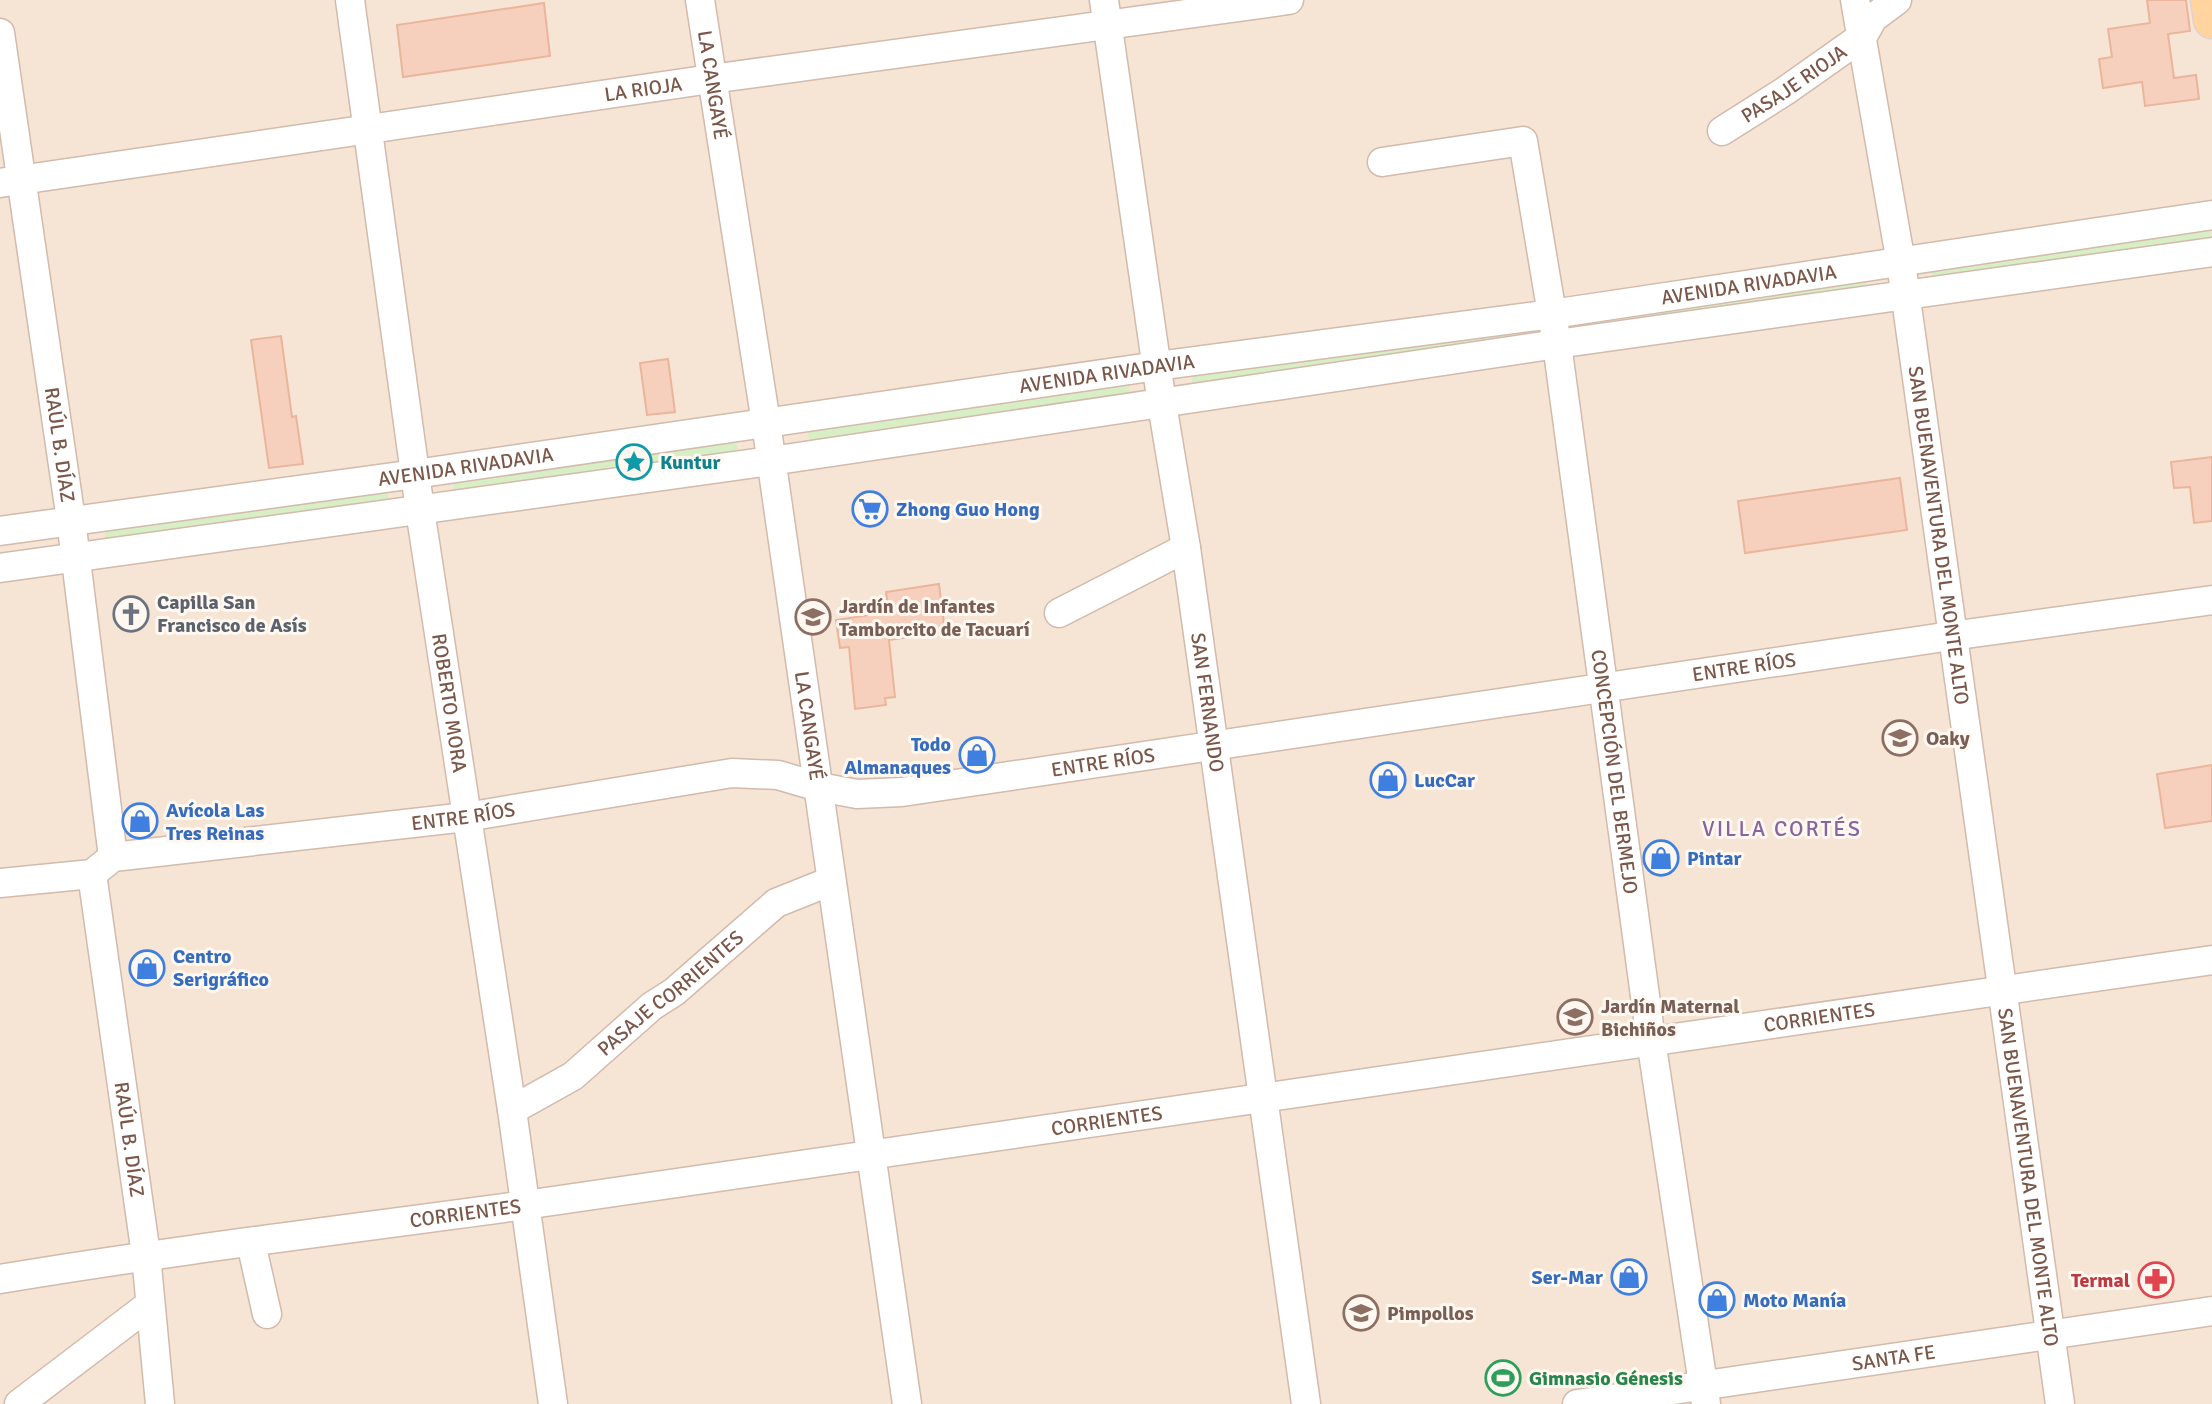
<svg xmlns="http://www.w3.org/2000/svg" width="2212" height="1404" font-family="Signika,sans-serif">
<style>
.residential{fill:#f6e5d5}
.green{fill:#d8eec4}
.building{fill:#f6d0bd;stroke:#eab59c;stroke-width:2}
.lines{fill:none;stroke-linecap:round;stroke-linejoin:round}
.minor-casing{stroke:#d2baac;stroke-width:31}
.major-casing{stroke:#ddd3d0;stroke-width:39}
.minor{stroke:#fff;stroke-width:28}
.major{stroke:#ffd49e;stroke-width:36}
.labels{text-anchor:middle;stroke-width:6;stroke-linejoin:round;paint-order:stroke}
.street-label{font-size:20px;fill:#7b5749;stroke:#fff8f0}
.culture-label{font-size:20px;font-weight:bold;fill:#0d838f;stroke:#fff8f0;text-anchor:start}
.shop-label{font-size:20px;font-weight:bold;fill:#366cbe;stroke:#fff8f0;text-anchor:start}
.worship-label{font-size:20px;font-weight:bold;fill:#5b616d;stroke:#fff8f0;text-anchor:start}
.education-label{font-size:20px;font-weight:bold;fill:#785e54;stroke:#fff8f0;text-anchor:start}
.health-label{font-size:20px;font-weight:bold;fill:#be3a42;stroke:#fff8f0;text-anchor:end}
.leisure-label{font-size:20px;font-weight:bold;fill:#27864d;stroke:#fff8f0;text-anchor:start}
.neighbourhood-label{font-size:22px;letter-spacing:2px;fill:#87659e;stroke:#fff8f0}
</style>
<rect width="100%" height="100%" fill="#fef4e8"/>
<!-- residential -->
<rect class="residential" x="0" y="0" width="2212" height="1404"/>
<!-- green -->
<g class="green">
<path d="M2209 224 2212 245 1932 283V268Z"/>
<path d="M1864 275 1867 290 1582 330 1580 322Z"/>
<path d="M1522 331 1521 337 1192 388V374Z"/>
<path d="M1129 385 1130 399 810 445 807 428Z"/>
<path d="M736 442 739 452 454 494 453 480Z"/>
<path d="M387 491 389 501 105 541V529Z"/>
</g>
<!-- building -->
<g class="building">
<path d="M2147 0H2186L2190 31 2168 34 2174 78 2196 75 2199 99 2145 106 2142 82 2103 88 2099 59 2112 57 2108 29 2150 23Z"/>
<path d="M544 3 550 56 403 77 397 25Z"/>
<path d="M281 336 292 417 296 416 303 464 269 468 251 340Z"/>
<path d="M668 359 675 412 647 415 640 363Z"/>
<path d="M2212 457V521L2194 523 2190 487 2174 488 2171 462Z"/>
<path d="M1900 478 1907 530 1745 553 1738 501Z"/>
<path d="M939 584 945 632 889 640 895 697 885 698 886 705 855 709 849 647 840 648 836 620 889 612 886 592Z"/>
<path d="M2212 765V821L2165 828 2157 774Z"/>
</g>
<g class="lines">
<defs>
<g id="minor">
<path id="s1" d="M350 0 420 510 512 1110 553 1404"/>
<path id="s2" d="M700 0 766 423 907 1404"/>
<path id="s3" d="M1104 0 1162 404 1186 548 1306 1404"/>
<path id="s4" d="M1855 0 1901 263 2060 1404"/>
<path id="s5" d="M0 33 71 520 113 857"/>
<path id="s6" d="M1722 131 1785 91 1863 36 1873 18 1897 0"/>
<path id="s7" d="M1382 162 1523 141 1557 344 1651 1040 1706 1404"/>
<path id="s8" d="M0 183 711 79 1289 0"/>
<path id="s9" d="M0 531 415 474 1157 366 1552 314 2212 215"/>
<path d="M0 568 771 461 1557 344 2212 252"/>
<path d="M1059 613 1186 548"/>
<path id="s10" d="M92 874 146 1255 160 1404"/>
<path id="s11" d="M0 883 92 874 113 857 466 817 732 773 778 775 819 787 857 794 902 792 1951 636 2212 600"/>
<path id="s12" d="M512 1110 573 1076 652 1006 674 992 776 903 831 881"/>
<path d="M251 1243 267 1314"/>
<path id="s13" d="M0 1279C174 1250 350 1229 525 1205L2212 960"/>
<path d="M19 1404 149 1305"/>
<path id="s14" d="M1577 1404 2212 1311"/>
</g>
<path id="major" d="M2209 0 2212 20"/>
</defs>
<!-- minor casing -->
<use href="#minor" class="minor-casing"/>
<!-- major casing -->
<use href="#major" class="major-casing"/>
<!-- minor -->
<use href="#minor" class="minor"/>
<!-- major -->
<use href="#major" class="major"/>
</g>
<!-- icons -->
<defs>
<symbol id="sight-ring" viewBox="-11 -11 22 22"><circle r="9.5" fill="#fff8f0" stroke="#0f9aa8" stroke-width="1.5"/><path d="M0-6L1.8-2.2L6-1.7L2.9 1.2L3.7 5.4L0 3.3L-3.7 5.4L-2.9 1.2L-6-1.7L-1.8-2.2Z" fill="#0f9aa8"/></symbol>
<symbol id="supermarket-ring" viewBox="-11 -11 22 22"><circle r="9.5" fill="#fff8f0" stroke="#3f7fe0" stroke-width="1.5"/><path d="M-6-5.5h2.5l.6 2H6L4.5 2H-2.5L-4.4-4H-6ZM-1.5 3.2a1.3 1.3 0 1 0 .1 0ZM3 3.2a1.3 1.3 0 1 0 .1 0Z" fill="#3f7fe0"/></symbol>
<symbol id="church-ring" viewBox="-11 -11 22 22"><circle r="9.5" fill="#fff8f0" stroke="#6b7280" stroke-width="1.5"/><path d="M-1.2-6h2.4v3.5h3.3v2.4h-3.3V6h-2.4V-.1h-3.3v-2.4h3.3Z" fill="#6b7280"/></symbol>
<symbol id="school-ring" viewBox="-11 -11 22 22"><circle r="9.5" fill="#fff8f0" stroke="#8d6e63" stroke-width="1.5"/><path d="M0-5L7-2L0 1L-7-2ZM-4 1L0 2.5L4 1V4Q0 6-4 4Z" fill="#8d6e63"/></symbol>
<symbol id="shop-ring" viewBox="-11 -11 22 22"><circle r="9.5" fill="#fff8f0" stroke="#3f7fe0" stroke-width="1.5"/><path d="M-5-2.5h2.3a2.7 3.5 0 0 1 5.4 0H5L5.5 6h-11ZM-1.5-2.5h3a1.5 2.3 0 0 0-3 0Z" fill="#3f7fe0"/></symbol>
<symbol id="pharmacy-ring" viewBox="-11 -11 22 22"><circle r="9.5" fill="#fff8f0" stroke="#e0444e" stroke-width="1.5"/><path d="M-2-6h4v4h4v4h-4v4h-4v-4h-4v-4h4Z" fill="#e0444e"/></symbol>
<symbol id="stadium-ring" viewBox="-11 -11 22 22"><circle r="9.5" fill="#fff8f0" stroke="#2e9e5b" stroke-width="1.5"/><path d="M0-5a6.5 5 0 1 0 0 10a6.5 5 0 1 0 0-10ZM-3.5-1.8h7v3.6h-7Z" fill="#2e9e5b"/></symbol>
</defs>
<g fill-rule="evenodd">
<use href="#sight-ring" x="614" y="442" width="40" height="40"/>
<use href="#supermarket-ring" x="850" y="489" width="40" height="40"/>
<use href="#church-ring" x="111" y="594" width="40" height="40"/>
<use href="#school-ring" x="793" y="597" width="40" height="40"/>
<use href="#school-ring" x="1880" y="718" width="40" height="40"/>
<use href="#shop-ring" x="957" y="735" width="40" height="40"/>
<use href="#shop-ring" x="1368" y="760" width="40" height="40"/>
<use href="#shop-ring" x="120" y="801" width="40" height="40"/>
<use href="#shop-ring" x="1641" y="838" width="40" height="40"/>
<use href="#shop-ring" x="127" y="948" width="40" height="40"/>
<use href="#school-ring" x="1555" y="997" width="40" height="40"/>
<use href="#shop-ring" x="1609" y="1257" width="40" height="40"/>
<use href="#pharmacy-ring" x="2136" y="1260" width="40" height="40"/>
<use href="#shop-ring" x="1697" y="1280" width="40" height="40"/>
<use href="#school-ring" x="1341" y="1293" width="40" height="40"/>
<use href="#stadium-ring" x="1483" y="1358" width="40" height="40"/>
</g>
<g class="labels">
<!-- street labels -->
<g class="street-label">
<text dy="7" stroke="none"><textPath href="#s6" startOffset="86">PASAJE RIOJA</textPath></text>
<text dy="7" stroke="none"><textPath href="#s2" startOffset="86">LA CANGAYÉ</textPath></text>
<text dy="7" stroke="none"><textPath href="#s8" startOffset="650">LA RIOJA</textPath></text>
<text dy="7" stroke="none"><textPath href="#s9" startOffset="1766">AVENIDA RIVADAVIA</textPath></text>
<text dy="7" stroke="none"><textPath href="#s9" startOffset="1118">AVENIDA RIVADAVIA</textPath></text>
<text dy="7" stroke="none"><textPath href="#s5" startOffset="416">RAÚL B. DÍAZ</textPath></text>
<text dy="7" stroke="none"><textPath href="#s9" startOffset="470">AVENIDA RIVADAVIA</textPath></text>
<text dy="7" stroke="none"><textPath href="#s4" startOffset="542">SAN BUENAVENTURA DEL MONTE ALTO</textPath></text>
<text dy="7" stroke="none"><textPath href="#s11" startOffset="1768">ENTRE RÍOS</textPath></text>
<text dy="7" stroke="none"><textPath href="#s1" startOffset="710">ROBERTO MORA</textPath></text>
<text dy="7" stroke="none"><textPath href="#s3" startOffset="710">SAN FERNANDO</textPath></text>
<text dy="7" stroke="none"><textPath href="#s2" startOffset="734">LA CANGAYÉ</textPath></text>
<text dy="7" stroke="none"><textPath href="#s11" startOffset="1120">ENTRE RÍOS</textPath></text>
<text dy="7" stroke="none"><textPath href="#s7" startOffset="780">CONCEPCIÓN DEL BERMEJO</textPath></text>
<text dy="7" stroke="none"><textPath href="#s11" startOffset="472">ENTRE RÍOS</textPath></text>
<text dy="7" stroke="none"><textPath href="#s12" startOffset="198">PASAJE CORRIENTES</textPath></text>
<text dy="7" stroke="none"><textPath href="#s13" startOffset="1838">CORRIENTES</textPath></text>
<text dy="7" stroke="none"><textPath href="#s13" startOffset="1118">CORRIENTES</textPath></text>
<text dy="7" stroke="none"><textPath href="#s10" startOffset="268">RAÚL B. DÍAZ</textPath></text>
<text dy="7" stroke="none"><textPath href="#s4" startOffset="1190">SAN BUENAVENTURA DEL MONTE ALTO</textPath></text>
<text dy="7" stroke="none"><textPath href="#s13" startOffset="470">CORRIENTES</textPath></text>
<text dy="7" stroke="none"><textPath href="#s14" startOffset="320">SANTA FE</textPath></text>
</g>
<!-- culture labels -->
<g class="culture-label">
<text x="660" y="469">Kuntur</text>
</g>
<!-- shop labels -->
<g class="shop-label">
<text x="896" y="516">Zhong Guo Hong</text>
<text x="951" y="751" text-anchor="end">Todo<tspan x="951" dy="23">Almanaques</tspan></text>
<text x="1414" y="787">LucCar</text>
<text x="166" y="817">Avícola Las<tspan x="166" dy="23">Tres Reinas</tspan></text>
<text x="1687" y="865">Pintar</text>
<text x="173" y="963">Centro<tspan x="173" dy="23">Serigráfico</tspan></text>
<text x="1603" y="1284" text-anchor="end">Ser-Mar</text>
<text x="1743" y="1307">Moto Manía</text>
</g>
<!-- worship labels -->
<g class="worship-label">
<text x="157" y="609">Capilla San<tspan x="157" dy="23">Francisco de Asís</tspan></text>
</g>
<!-- education labels -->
<g class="education-label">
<text x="839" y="613">Jardín de Infantes<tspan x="839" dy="23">Tamborcito de Tacuarí</tspan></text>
<text x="1926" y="745">Oaky</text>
<text x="1601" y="1013">Jardín Maternal<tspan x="1601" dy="23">Bichiños</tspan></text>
<text x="1387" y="1320">Pimpollos</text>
</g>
<!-- health labels -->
<g class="health-label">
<text x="2130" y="1287">Termal</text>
</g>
<!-- leisure labels -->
<g class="leisure-label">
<text x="1529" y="1385">Gimnasio Génesis</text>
</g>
<!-- neighbourhood labels -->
<g class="neighbourhood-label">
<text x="1782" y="836">VILLA CORTÉS</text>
</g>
</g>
</svg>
